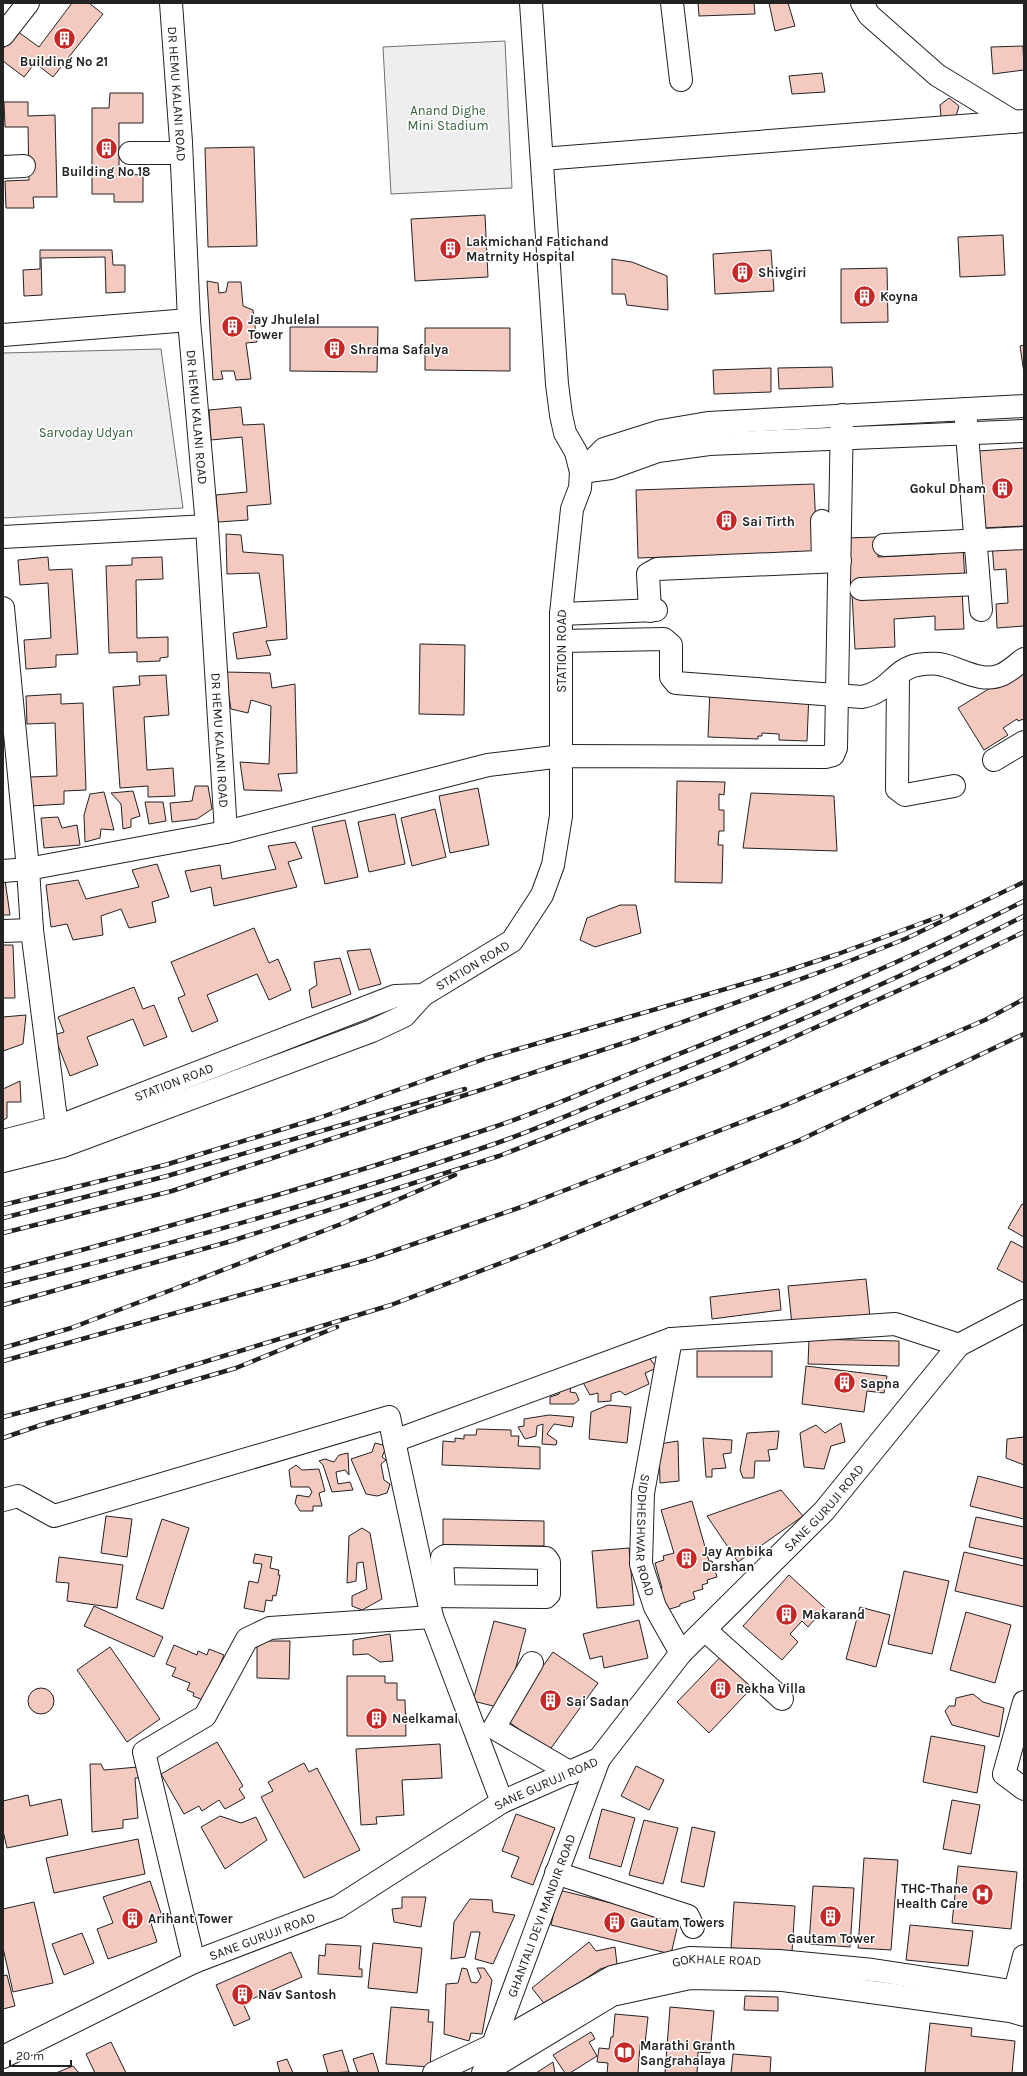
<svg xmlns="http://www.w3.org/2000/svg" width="1027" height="2076" font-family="Karla,sans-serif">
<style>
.green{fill:#eee;stroke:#6f6f6f}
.building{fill:#f3c9c0;stroke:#222}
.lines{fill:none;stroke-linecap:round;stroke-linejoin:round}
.minor-casing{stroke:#222;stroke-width:24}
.major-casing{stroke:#222;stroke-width:24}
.minor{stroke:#fff;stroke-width:22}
.major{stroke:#fff;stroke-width:22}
.rail-casing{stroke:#222;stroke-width:4.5}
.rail{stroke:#fff;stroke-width:3;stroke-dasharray:9;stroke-linecap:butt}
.labels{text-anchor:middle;stroke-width:3;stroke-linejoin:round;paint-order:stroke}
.poi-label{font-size:13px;font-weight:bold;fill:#222;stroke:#fff;text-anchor:start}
.street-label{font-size:13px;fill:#222;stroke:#fff}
.park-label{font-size:13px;fill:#2f5e38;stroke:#fff}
</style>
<rect width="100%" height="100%" fill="#fff"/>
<!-- green -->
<g class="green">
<path d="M505 41 512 188 391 194 383 47Z"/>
<path d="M161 349 183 508 3 518V353Z"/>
</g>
<!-- building -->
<g class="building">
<path d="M72 3H89L103 14 53 77 35 63 24 77 3 61V49L17 31 39 47Z"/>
<path d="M698 3H754L755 14 699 16Z"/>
<path d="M769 3H788L795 26 775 31Z"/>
<path d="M1023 46 1024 70 993 74 991 47Z"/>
<path d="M822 73 825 92 792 94 789 76Z"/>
<path d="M110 93H143V123H119V174L143 175V202H114V194H92V108H109Z"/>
<path d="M949 98 959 106 956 116 941 117 940 105Z"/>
<path d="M4 102H28V116L55 115 57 197H33L34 208H6L5 181 29 180 28 127H5Z"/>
<path d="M254 147 257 246 208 247 205 148Z"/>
<path d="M485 215 488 277 415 281 411 219Z"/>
<path d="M1003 235 1005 275 960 277 958 237Z"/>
<path d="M40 250H112L113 265H125V292L106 293 105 257 41 258 42 295 24 296 23 270 40 269Z"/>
<path d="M771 250 774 291 715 294 713 254Z"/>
<path d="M612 259 632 262 667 276 668 310 627 305 625 294H612Z"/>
<path d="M887 268 888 322 841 323V269Z"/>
<path d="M207 281 218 283 219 293 226 292 228 282H241L243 306 253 310 257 342 246 343 251 379 236 380 234 371H221L223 379 213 380Z"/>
<path d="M290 327H378L377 372 290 371Z"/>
<path d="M425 328H510V371L425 370Z"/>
<path d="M1024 345V373L1020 346Z"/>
<path d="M832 367 833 387 779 389 778 368Z"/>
<path d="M771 368V392L714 394 713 370Z"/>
<path d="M241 407 243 425 264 424 271 504 247 506 248 520 218 522 216 495 247 492 242 437 211 440 209 410Z"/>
<path d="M1024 448V526L982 528 978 451Z"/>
<path d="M814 484 817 552 638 558 636 490Z"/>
<path d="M226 534 241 535 243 552 283 555 287 639 266 641 271 655 237 659 233 633 267 627 259 573 227 574Z"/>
<path d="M878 537V557L935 554V548L963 547 965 582 848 587 845 538Z"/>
<path d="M1024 542V626L997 628 996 604 1008 603 1006 569 994 570 992 544Z"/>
<path d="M48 557 49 570 72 569 78 654 56 655V667L26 669 24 640 51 638 48 583 20 585 18 560Z"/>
<path d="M162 557 163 579 136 580 137 638 168 637V657L160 658V661L137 662V652L109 653 106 566 132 565V558Z"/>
<path d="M962 589 964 629 935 630V616L894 619 895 647 855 649 852 594Z"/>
<path d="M420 644 465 645 464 715 419 714Z"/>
<path d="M1024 667V719L1018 721 1017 719 1003 728 1008 735 984 750 958 708Z"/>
<path d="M225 672 270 673 272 688 295 684 297 773 278 774 282 791 244 790 240 762 269 764 271 706 251 700 248 713 231 709Z"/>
<path d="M166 675 169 715 144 717 147 770 173 768 175 796 148 797V786L120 788 113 687 140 685 139 676Z"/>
<path d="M710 689 809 693 807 741 779 740V734L762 733V736H758V739L708 737Z"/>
<path d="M61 694V704L83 703 86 790 64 791V804L30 806 29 777 57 776 55 723 27 724 26 696Z"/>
<path d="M677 781 725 782 724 795 719 794V810H724V831H719L718 845H723L722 883 675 882Z"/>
<path d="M195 786H208L212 809 197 819 172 822 170 803 192 801Z"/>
<path d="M478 788 489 845 450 853 439 796Z"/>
<path d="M133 791 140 816 131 819V827L123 829 121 804 111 793Z"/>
<path d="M104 792 114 830 101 829 100 838 85 842 84 815 90 794Z"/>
<path d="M751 793 834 796 837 851 743 848Z"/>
<path d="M145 802H163L166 821 149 824Z"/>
<path d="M435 809 446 857 412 866 401 818Z"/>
<path d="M395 814 405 864 369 872 358 822Z"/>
<path d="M58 817 62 828 77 825 80 845 44 848 41 818Z"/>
<path d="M345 820 358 877 325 884 312 827Z"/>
<path d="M295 842 302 858 288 862 297 887 214 906 211 887 191 892 185 871 220 865 222 879 276 869 268 846Z"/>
<path d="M157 864 169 897 152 902 156 922 129 928 121 909 101 916 103 935 73 940 67 924 51 927 46 885 78 880 86 899 139 887 132 870Z"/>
<path d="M3 873H4L10 915H3Z"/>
<path d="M620 905H636L641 933 595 947 580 940 587 918Z"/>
<path d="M254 928 269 963 278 959 291 990 269 1000 257 974 207 995 218 1021 192 1032 178 998 185 995 171 962Z"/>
<path d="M3 945H13L15 998H3Z"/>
<path d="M370 949 381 984 359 990 347 951Z"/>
<path d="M340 958 351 994 312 1008 309 990 317 985 314 962Z"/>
<path d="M134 987 143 1009 154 1005 167 1037 144 1046 133 1019 87 1037 98 1065 70 1076 54 1035 64 1032 58 1017Z"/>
<path d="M26 1015 23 1044 3 1051V1017Z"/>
<path d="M20 1081 21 1102H7V1118L3 1120V1089Z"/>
<path d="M1022 1204 1024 1205V1237L1008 1228Z"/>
<path d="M1011 1241 1024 1248V1283L997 1269Z"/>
<path d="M866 1279 870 1317 792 1325 788 1286Z"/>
<path d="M779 1289 781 1310 712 1319 710 1297Z"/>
<path d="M809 1339 899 1341V1366L808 1364Z"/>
<rect x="697" y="1351" width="75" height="26"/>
<path d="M647 1355 657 1368 645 1373 649 1384 625 1395 620 1391 611 1394V1401L598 1402V1393L590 1395 581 1379Z"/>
<path d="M806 1366 887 1376 884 1393 867 1391 864 1412 802 1404Z"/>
<path d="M572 1382 570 1392 576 1393 579 1400 574 1404H550V1397L559 1394 562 1386Z"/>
<path d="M608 1405 631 1407 627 1443 589 1439 591 1412Z"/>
<path d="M549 1415 574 1417 572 1427 554 1424 547 1434 557 1441 556 1445 542 1444 543 1424 537 1426 536 1436 525 1439 518 1427 524 1426V1419Z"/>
<path d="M841 1423 845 1442 831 1446 824 1469 804 1467 800 1433 816 1425 825 1433Z"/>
<path d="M477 1429 511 1430V1436H519L518 1446 540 1447V1469L442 1465 443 1441 455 1442V1438L464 1439V1435H476Z"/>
<path d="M779 1431 777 1449 768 1450 770 1461H755L754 1478H743L740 1470 747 1433Z"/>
<path d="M1024 1437V1465L1006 1458 1007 1439Z"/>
<path d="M703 1438 732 1440 731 1453 723 1454 726 1468 712 1469V1477H706Z"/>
<path d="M678 1441 679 1481 660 1483 659 1444Z"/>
<path d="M375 1443 383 1445 385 1450 382 1457 386 1460 381 1464 384 1480 390 1484 387 1493 377 1496 366 1494 351 1459 372 1452Z"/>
<path d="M348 1453 349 1475 345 1470 336 1472 338 1484 350 1482 353 1490 332 1492 323 1465 319 1461 325 1459 334 1462 339 1455Z"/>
<path d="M296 1465 302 1470 319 1469 325 1491 319 1493 322 1506H313V1511H300L295 1503 297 1495 309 1497 312 1492 309 1487H291L289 1470Z"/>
<path d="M978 1476 1024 1488V1519L970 1506Z"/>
<path d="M781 1490 803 1516 738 1562 707 1516Z"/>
<path d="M692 1501 709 1561H712L717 1577 707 1580 708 1583 702 1585 703 1589 693 1592 695 1599 680 1604V1606L663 1611 657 1589 662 1588 655 1563 664 1560 663 1556 674 1553 661 1510Z"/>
<path d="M106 1516 132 1519 127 1557 101 1553Z"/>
<path d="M976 1517 1024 1527V1559L969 1547Z"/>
<path d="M162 1519 189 1528 163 1609 136 1599Z"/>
<path d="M443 1519 544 1521V1546L443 1545Z"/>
<path d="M362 1528 370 1533 382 1599 362 1610 352 1606V1596L367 1589 363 1562 357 1563 356 1581 347 1583 349 1536Z"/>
<path d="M629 1548 634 1605 597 1608 592 1551Z"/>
<path d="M964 1552 1024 1566V1607L955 1591Z"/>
<path d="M255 1554 272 1557 270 1568 279 1570 278 1575H280L276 1596 273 1595 272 1601 266 1600 264 1612 244 1608 249 1581 258 1583 262 1564 253 1563Z"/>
<path d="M59 1557 123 1565 117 1608 67 1601 69 1583 56 1582Z"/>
<path d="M904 1571 949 1581 932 1654 888 1644Z"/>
<path d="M789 1575 825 1608 808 1627 802 1621 790 1634 798 1642 782 1660 743 1626Z"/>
<path d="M94 1606 163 1637 154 1657 84 1626Z"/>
<path d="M860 1607 890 1615 876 1667 846 1659Z"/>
<path d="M966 1612 1011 1625 995 1683 950 1670Z"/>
<path d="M639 1620 648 1658 604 1668 602 1656 590 1659 583 1634Z"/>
<path d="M494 1621 526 1629 505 1709 473 1701Z"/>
<path d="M390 1634 393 1661 380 1662 368 1654 353 1655V1640Z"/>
<path d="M257 1641H290L289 1679 257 1678Z"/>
<path d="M734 1643 766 1673 709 1733 677 1702Z"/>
<path d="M174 1645 197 1655 198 1651 207 1655 209 1649 224 1655 205 1701 193 1696 194 1693 187 1690 190 1683 172 1676 176 1668 166 1664Z"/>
<path d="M110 1647 160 1719 127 1742 77 1670Z"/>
<path d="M553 1652 598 1683 549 1751 505 1719Z"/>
<path d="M347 1676H385V1683H397V1700H405L406 1736H347Z"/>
<circle cx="41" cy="1701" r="13"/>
<path d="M973 1694 983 1702 1004 1708 999 1737 952 1725 945 1711 949 1706H955L956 1698Z"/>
<path d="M931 1736 985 1746 977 1793 923 1782Z"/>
<path d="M217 1742 243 1786 239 1789 245 1798 225 1809 219 1800 202 1811 199 1806 184 1814 161 1774Z"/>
<path d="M440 1744 442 1778 402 1780 404 1815 376 1817 377 1824 361 1825 356 1749Z"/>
<path d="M304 1763 309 1772 317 1768 360 1850 304 1878 261 1797 273 1791 268 1782Z"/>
<path d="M90 1764H101L104 1770 138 1767 140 1778H135L138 1818 123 1820V1828L92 1832Z"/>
<path d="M636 1766 664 1780 649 1810 621 1796Z"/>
<path d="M28 1795 30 1806 61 1799 68 1835 7 1848 3 1831V1801Z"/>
<path d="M952 1800 980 1805 971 1854 943 1849Z"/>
<path d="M602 1809 635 1818 621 1867 589 1858Z"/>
<path d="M516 1814 555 1828 533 1885 511 1877 519 1857 502 1851Z"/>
<path d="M220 1816 241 1823 256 1817 267 1840 225 1869 201 1827Z"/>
<path d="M644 1820 678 1828 663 1884 629 1875Z"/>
<path d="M692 1827 715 1832 704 1887 681 1882Z"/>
<path d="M138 1839 145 1874 54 1893 46 1858Z"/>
<path d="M864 1858 898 1860 891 1950 858 1948Z"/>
<path d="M958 1866 1017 1872 1011 1929 952 1923Z"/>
<path d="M150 1881 162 1916 150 1920 157 1942 108 1959 97 1929 113 1923 103 1897Z"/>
<path d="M813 1886 854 1888 850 1947 809 1944Z"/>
<path d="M559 1890 679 1920 671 1954 551 1925Z"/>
<path d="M402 1897H426L421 1927 394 1922 392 1909 402 1908Z"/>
<path d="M470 1899 492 1900 493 1912 515 1915 493 1964 475 1959 480 1932H471L465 1957 451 1959 454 1922Z"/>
<path d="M34 1902 53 1983 13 1992 3 1948V1909Z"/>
<path d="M734 1902 795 1906 792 1952 731 1948Z"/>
<path d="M910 1925 973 1931 968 1966 906 1960Z"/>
<path d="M82 1933 94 1963 64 1975 52 1944Z"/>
<path d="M589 1942 596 1951 615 1947 617 1964 600 1969 546 2006 532 1988Z"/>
<path d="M373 1943 422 1948 417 1993 368 1988Z"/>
<path d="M326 1944 361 1946 359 1969H362V1977L318 1974 319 1955 325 1956Z"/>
<path d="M291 1952 302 1977 243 2003 250 2019 234 2026 216 1985Z"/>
<path d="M462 1968 467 1969 471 1982 477 1983 481 1977 477 1968H484L492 1980 482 2034 471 2033 469 2041 444 2034 446 1984 458 1983Z"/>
<path d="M7 1975 15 2006 3 2009V1976Z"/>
<path d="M745 1996 778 1997V2011L744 2010Z"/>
<path d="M391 2007 429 2010 428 2022H433L430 2067 386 2064Z"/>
<path d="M670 2007 714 2011 710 2053 698 2052 697 2073H665Z"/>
<path d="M615 2014 648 2017 645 2044H640L638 2073H607L608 2063 597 2062 599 2048 609 2049 611 2037H613Z"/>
<path d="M930 2023 972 2028 971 2036 1015 2041 1012 2073H925Z"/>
<path d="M591 2032 595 2039 589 2042 597 2056 570 2073H565L553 2055Z"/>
<path d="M111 2042 126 2073H95L86 2054Z"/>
<path d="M342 2050 349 2072 328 2073 323 2055Z"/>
<path d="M373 2053 379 2073H358L353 2059Z"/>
<path d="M733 2054 771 2057 770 2073H731Z"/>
<path d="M287 2059 293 2073H280L277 2062Z"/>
<path d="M553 2062 555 2073H536Z"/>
<path d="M73 2066 79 2073H56Z"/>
</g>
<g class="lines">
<defs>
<g id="minor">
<path id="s1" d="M171 3 181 142 189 320 207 526 226 832"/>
<path d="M531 3 557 384 561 415 565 433 576 452 581 472"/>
<path d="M672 3 681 80"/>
<path d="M862 3 869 15 937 75 1014 122"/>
<path d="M3 35 28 3"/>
<path d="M130 153H181"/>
<path d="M542 159 1024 121"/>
<path d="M3 167 24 166"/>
<path d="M3 335 189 320"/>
<path d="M965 409 981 610"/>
<path d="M822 521 823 561"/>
<path d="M3 537 207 526"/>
<path d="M884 545 1024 538"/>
<path d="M861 589 979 584"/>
<path d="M3 608 28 869 32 930 57 1127 63 1145"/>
<path d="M650 611 648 574 657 569 840 561"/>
<path d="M561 614 656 610"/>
<path d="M561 641 664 639 671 645V677L676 683 862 697C889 692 895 669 917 665 924 664 932 663 939 664 959 667 980 684 1001 675 1009 672 1017 664 1024 659"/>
<path d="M898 676 897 789 905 795 954 786"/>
<path d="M994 760 1024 742"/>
<path d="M3 871 28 869 226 832 488 765 562 756 825 757 833 755 836 748 842 415"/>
<path d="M3 931 32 930"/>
<path id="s2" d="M671 1339 643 1493 641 1564 655 1607 681 1653"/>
<path d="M394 1441 432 1617 502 1802"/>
<path d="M3 1500 18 1496 54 1516 389 1417 394 1441 671 1339 895 1324 959 1345"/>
<path d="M428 1596 546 1597 549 1594V1562L546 1558 445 1556 442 1558 444 1595"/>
<path d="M705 1630 782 1699"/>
<path d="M532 1663 494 1728 571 1773"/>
<path d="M1024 1702 1004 1774 1024 1789"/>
<path d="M556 1873 688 1916 693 1927"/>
<path d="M194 1962 144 1752 205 1716 247 1639 270 1628 432 1617"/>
<path d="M1010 2010 1024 1956"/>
<path id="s3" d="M3 2057 194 1962 338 1907 502 1802 599 1759 681 1653 824 1511 959 1345 1024 1311"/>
<path id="s4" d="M488 2058 599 1759"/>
</g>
<g id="major">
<path d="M581 472 604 449 661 431 708 423 1024 406"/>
<path d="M581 472 611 468 658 451 709 444 1024 431"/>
<path id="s5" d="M3 1141 57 1127 395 996 423 995 512 941 542 895 553 865 561 816V614L572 509 580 488 581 472"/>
<path d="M3 1161 63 1146 372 1031 404 1016 423 995"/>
<path id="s6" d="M434 2073 491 2046 612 1977 690 1958 779 1961 873 1970 1024 1993"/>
<path d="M483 2073 612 1995 690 1978 783 1980 1010 2011 1024 2015"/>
</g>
</defs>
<!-- minor casing -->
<use href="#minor" class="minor-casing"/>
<!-- major casing -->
<use href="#major" class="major-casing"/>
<!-- minor -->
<use href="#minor" class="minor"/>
<!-- major -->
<use href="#major" class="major"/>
<defs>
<g id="rail">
<path d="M3 1205 165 1165 319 1118 487 1058 774 975 838 954 941 916"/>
<path d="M3 1218 167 1176 465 1089"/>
<path d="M3 1233 172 1191 636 1039 842 964 905 939 1024 882"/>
<path d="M3 1271C167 1228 330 1182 491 1128 543 1111 593 1088 644 1068 772 1017 900 964 1024 901"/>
<path d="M3 1286C169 1245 335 1199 497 1143 548 1125 598 1102 649 1082 776 1032 902 978 1024 916"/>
<path d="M3 1305 228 1242 499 1156 727 1067 951 967 1024 932"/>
<path d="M3 1348 71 1328 174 1289 341 1224 455 1175"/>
<path d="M3 1361 370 1259 524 1206 783 1106 985 1020 1024 999"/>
<path d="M3 1417 148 1379 391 1305 538 1249 800 1140 1024 1034"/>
<path d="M3 1438 41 1425 236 1368 337 1327"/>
</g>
</defs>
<!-- rail casing -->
<use href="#rail" class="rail-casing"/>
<!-- rail -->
<use href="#rail" class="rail"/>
</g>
<!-- icons -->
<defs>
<symbol id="building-disc" viewBox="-11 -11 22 22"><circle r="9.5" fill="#c62828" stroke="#fff"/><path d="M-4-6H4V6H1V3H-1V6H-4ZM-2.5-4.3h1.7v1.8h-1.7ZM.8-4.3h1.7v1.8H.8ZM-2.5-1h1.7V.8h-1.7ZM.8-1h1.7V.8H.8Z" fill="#fff"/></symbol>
<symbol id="hospital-disc" viewBox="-11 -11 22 22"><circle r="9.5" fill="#c62828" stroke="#fff"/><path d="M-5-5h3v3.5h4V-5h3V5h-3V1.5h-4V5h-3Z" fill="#fff"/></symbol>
<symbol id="library-disc" viewBox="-11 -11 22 22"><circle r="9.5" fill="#c62828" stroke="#fff"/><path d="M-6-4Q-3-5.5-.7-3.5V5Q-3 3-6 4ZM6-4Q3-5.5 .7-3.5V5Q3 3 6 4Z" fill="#fff"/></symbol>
</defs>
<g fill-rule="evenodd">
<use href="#building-disc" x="52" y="26" width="25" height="25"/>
<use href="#building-disc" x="94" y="136" width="25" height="25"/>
<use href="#building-disc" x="438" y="236" width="25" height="25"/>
<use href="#building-disc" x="730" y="260" width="25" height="25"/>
<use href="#building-disc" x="852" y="284" width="25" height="25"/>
<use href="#building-disc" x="220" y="314" width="25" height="25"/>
<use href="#building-disc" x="322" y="336" width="25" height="25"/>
<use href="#building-disc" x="990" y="476" width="25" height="25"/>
<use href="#building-disc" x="714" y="508" width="25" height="25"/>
<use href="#building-disc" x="832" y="1370" width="25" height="25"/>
<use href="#building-disc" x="674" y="1546" width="25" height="25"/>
<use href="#building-disc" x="774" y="1602" width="25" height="25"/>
<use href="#building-disc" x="708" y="1676" width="25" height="25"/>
<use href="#building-disc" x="538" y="1688" width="25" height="25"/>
<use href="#building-disc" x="364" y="1706" width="25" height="25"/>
<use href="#hospital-disc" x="970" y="1882" width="25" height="25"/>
<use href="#building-disc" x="818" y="1904" width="25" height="25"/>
<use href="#building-disc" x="120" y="1906" width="25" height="25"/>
<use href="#building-disc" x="602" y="1910" width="25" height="25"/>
<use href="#building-disc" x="230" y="1982" width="25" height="25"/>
<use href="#library-disc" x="612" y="2040" width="25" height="25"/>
</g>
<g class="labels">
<!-- poi labels -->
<g class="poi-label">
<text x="64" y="66" text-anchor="middle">Building No 21</text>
<text x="106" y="176" text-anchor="middle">Building No 18</text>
<text x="466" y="246">Lakmichand Fatichand<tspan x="466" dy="15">Matrnity Hospital</tspan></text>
<text x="758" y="277">Shivgiri</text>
<text x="880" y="301">Koyna</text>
<text x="248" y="324">Jay Jhulelal<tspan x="248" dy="15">Tower</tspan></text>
<text x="350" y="354">Shrama Safalya</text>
<text x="986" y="493" text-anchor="end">Gokul Dham</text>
<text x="742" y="526">Sai Tirth</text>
<text x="860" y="1388">Sapna</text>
<text x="702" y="1556">Jay Ambika<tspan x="702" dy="15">Darshan</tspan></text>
<text x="802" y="1619">Makarand</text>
<text x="736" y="1693">Rekha Villa</text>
<text x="566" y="1706">Sai Sadan</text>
<text x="392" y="1723">Neelkamal</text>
<text x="968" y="1893" text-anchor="end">THC-Thane<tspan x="968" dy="15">Health Care</tspan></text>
<text x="148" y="1923">Arihant Tower</text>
<text x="630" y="1927">Gautam Towers</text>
<text x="831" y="1943" text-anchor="middle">Gautam Tower</text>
<text x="258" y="1999">Nav Santosh</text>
<text x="640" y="2050">Marathi Granth<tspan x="640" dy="15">Sangrahalaya</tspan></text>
</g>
<!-- street labels -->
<g class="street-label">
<text dy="5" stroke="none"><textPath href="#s1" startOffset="91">DR HEMU KALANI ROAD</textPath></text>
<text dy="5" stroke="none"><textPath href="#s1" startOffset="415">DR HEMU KALANI ROAD</textPath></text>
<text dy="5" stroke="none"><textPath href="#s5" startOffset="852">STATION ROAD</textPath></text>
<text dy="5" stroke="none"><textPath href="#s1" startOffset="739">DR HEMU KALANI ROAD</textPath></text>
<text dy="5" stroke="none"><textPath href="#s5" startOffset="504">STATION ROAD</textPath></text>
<text dy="5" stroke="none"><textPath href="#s5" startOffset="181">STATION ROAD</textPath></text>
<text dy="5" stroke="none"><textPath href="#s3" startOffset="1006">SANE GURUJI ROAD</textPath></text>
<text dy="5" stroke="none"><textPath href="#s2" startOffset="199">SIDDHESHWAR ROAD</textPath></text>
<text dy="5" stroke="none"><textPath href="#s3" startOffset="610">SANE GURUJI ROAD</textPath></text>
<text dy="5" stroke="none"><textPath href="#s4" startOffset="152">GHANTALI DEVI MANDIR ROAD</textPath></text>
<text dy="5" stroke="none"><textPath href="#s3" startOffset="286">SANE GURUJI ROAD</textPath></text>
<text dy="5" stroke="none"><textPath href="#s6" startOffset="309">GOKHALE ROAD</textPath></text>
</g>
<!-- park labels -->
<g class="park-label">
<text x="448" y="115">Anand Dighe<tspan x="448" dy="15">Mini Stadium</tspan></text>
<text x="86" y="437">Sarvoday Udyan</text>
</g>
</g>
<!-- border -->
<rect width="1027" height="2076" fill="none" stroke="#222222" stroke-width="8"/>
<!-- scale -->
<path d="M10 2060v6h61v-6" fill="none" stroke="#222222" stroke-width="2"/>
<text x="16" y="2060" font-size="12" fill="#222222" stroke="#ffffff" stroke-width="3" paint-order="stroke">20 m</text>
</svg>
